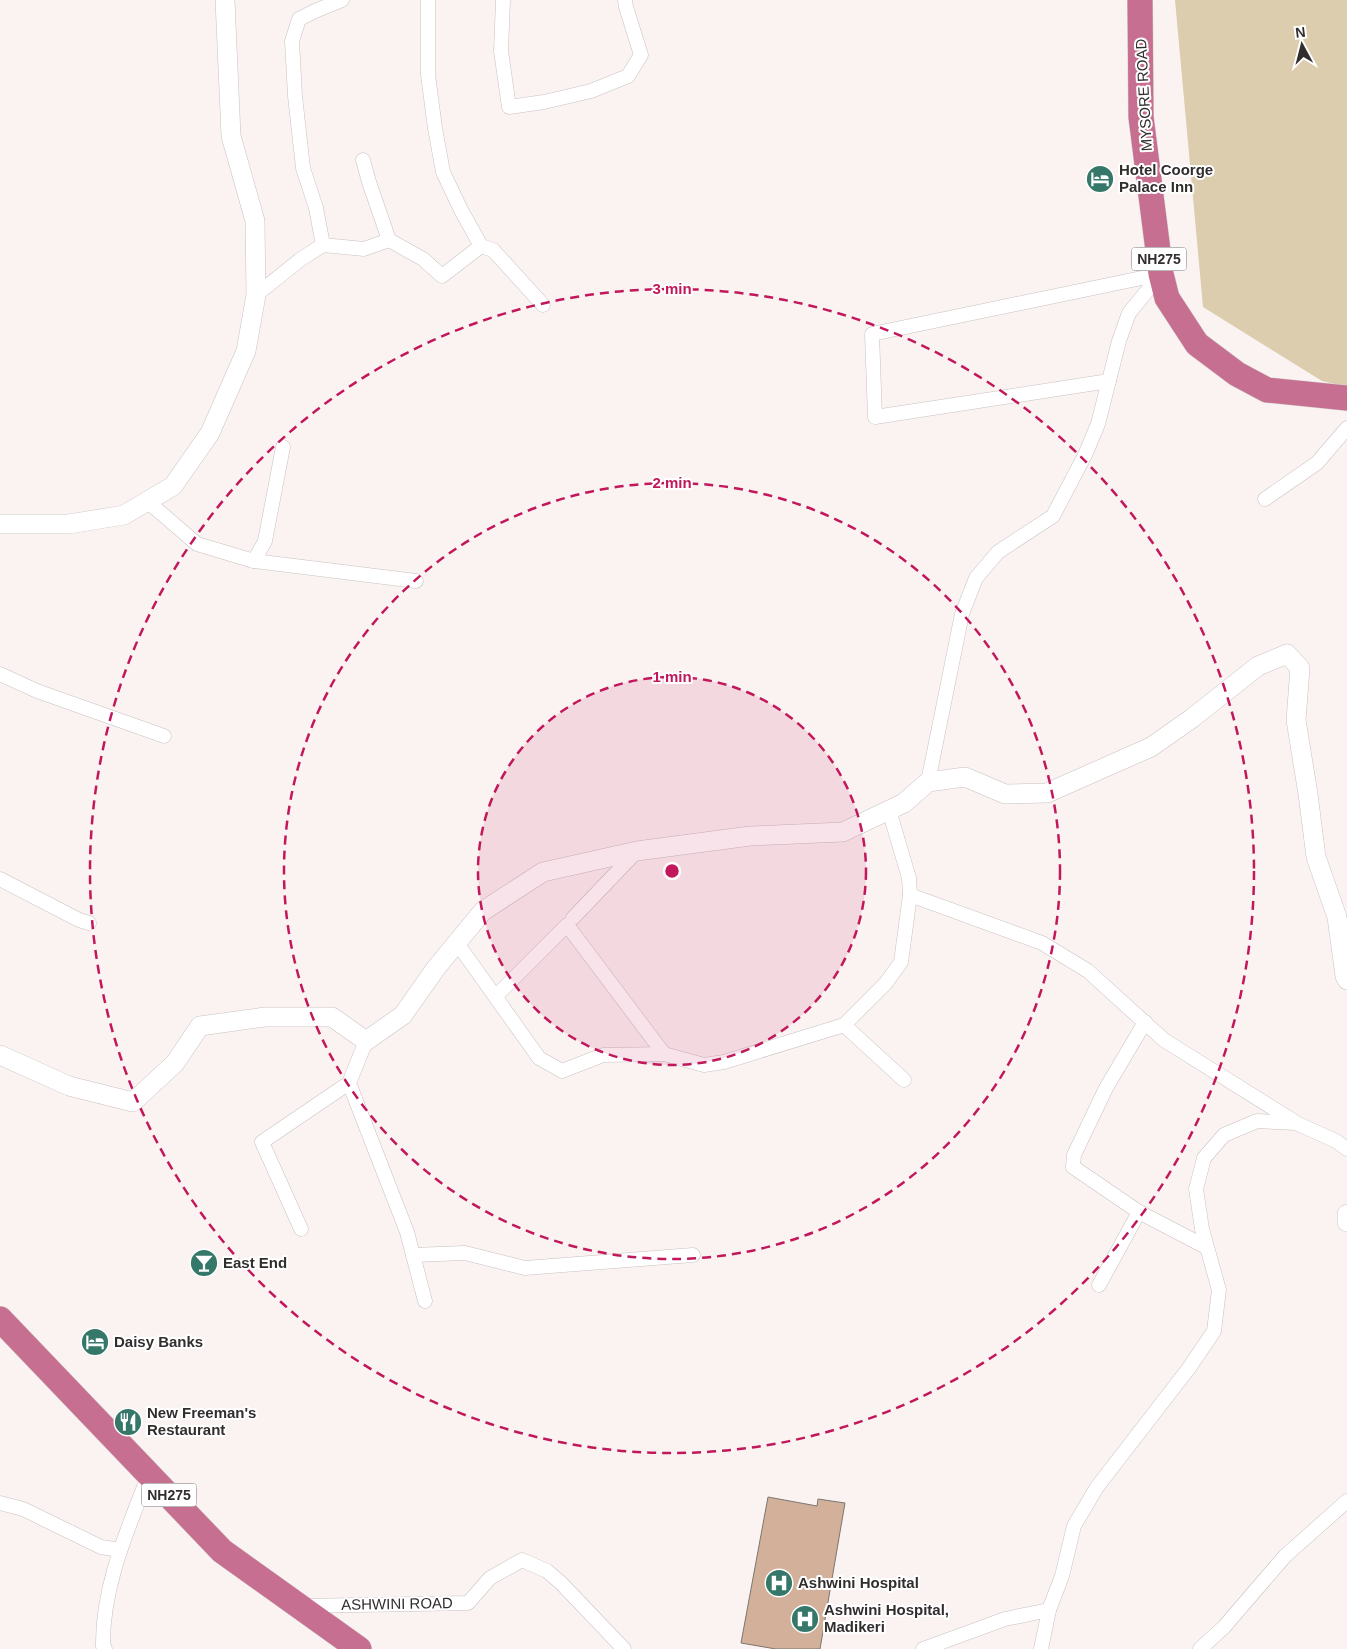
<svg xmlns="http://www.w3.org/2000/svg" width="1347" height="1649" font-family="Arial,sans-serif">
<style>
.green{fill:#dbcdad}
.building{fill:#d2b099;stroke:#7b7672}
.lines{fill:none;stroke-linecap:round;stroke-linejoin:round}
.street-casing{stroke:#c9c1c0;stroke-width:15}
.secondary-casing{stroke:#c9c1c0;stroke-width:20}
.highway-casing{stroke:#d2d1d1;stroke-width:26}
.street{stroke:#fff;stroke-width:14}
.secondary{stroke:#fff;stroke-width:19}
.highway{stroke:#c76f90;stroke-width:25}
.ring{fill:none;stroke:#c2185b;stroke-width:2.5;stroke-dasharray:9 6}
.labels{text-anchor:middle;stroke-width:4;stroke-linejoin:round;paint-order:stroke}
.shield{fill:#fff;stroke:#706d6d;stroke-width:1}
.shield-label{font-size:14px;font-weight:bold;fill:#322e2e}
.street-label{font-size:15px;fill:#322e2e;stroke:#fff}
.poi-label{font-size:15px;font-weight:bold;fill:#322e2e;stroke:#fff;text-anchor:start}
.centre{fill:#c2185b;stroke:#fff;stroke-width:2.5}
.ring-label{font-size:15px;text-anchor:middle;font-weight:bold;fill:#c2185b;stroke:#fff;stroke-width:4;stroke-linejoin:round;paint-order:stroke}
</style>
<rect width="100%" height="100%" fill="#fbf3f2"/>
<!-- green -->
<path class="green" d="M1175 0H1347V387L1322 381 1203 307Z"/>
<!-- building -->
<path class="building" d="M768 1497 817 1506 818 1499 845 1503 820 1649H776L741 1643Z"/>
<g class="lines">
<defs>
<g id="street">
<path d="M428 0V75L435 128 443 172 461 210 481 246 493 250 543 305"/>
<path d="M503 0 501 51 509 107 544 102 591 91 628 76 641 55 626 7 625 0"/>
<path d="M363 160 369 182 389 240 423 259 442 276 481 246"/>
<path d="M323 245 364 249 389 240"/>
<path d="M256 295 301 259 323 245 316 208 303 168 295 96 292 41 299 19 315 11 342 0"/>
<path d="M1109 381 875 417 872 334 1161 274"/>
<path d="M1265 499 1317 463 1347 428"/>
<path d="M147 501 197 544 254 561 416 581"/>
<path d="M254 561 265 541 283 447"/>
<path d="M0 674 37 691 164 736"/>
<path d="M928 782 962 614 976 578 998 552 1053 516 1085 455 1098 424 1119 341 1129 313 1161 274"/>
<path d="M0 879 79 920 89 923"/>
<path d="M910 895 1042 943 1088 971 1164 1040 1295 1122"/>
<path d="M573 918 637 851"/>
<path d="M457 943 539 1058 562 1071 603 1055 664 1054 704 1065 724 1062 844 1025 886 983 901 962 910 895 909 878 889 810"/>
<path d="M496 996 567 925 664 1054"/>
<path d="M1145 1022 1106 1088 1074 1155 1073 1167 1139 1212 1206 1247"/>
<path d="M844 1025 904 1080"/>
<path d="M366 1041 349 1083 407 1232 425 1301"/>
<path d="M301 1229 262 1142 349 1083"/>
<path d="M413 1255 465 1253 525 1268 693 1255"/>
<path d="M1099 1285 1139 1212"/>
<path d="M0 1503 23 1509 101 1547 120 1550"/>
<path d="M303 1606 468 1603 490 1578 522 1560 547 1571 561 1583 624 1649"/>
<path d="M105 1649 103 1646C102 1586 128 1529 149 1474"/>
<path d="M923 1649 1005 1619 1049 1610"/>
<path d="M1041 1649 1049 1610 1062 1576 1074 1526 1097 1487 1189 1368 1214 1331 1219 1290 1202 1229 1196 1189 1204 1158 1224 1135 1257 1121 1296 1123 1336 1141 1347 1149"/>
<path d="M1200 1649 1224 1627 1285 1556 1347 1501"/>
</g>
<g id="secondary">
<path d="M0 524H69L124 515 173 486 210 433 246 351 256 295 255 221 231 136 225 0"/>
<path d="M0 1055 69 1086 133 1102 175 1063 200 1026 265 1017H332L366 1041 403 1015 436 968 483 911 543 872 637 851 750 836 843 832 904 803 928 782 965 777 1005 794 1047 793 1151 747 1191 719 1258 666 1287 654 1300 668 1296 720 1308 794 1316 857 1337 917 1345 976 1347 980"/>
<path d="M1347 1214V1222"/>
</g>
<g id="highway">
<path d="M1140 0 1141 117 1161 274 1167 298 1197 344 1237 374 1267 390 1347 398"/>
<path d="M0 1319 222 1551 359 1649"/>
</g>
</defs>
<!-- street casing -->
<use href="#street" class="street-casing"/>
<!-- secondary casing -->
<use href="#secondary" class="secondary-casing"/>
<!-- highway casing -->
<use href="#highway" class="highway-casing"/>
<!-- street -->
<use href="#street" class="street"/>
<!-- secondary -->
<use href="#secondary" class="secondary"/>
<!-- highway -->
<use href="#highway" class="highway"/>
</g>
<!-- distance rings -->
<circle cx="672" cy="871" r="194" fill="#c2185b" fill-opacity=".12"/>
<g class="ring">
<circle cx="672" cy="871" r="194"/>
<circle cx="672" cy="871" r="388"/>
<circle cx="672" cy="871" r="582"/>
</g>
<!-- icons -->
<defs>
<symbol id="hotel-disc" viewBox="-11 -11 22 22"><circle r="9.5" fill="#357768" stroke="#fff"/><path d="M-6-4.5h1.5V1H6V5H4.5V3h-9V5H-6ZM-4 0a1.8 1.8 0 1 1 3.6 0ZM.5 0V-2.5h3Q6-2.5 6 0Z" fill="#fff"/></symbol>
<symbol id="bar-disc" viewBox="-11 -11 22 22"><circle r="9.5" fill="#357768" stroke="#fff"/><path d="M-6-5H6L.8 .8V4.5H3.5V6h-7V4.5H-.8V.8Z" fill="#fff"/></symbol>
<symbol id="restaurant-disc" viewBox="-11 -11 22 22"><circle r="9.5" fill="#357768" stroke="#fff"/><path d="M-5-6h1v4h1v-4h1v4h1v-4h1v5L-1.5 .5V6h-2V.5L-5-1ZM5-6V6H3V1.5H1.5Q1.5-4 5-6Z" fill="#fff"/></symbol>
<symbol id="hospital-disc" viewBox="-11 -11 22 22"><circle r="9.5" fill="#357768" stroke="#fff"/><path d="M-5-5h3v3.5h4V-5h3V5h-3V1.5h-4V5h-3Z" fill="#fff"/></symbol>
</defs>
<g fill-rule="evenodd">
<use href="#hotel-disc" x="1084" y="163" width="32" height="32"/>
<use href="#bar-disc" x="188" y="1247" width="32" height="32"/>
<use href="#hotel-disc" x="79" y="1326" width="32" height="32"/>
<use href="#restaurant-disc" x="112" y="1406" width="32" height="32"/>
<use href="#hospital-disc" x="763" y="1567" width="32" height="32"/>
<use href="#hospital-disc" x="789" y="1603" width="32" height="32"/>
</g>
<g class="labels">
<!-- shield labels -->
<g class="shield">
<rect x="1131.5" y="247.5" width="55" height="23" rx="4"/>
<rect x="141.5" y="1483.5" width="55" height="23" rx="4"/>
</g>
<g class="shield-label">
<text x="1159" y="264">NH275</text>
<text x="169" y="1500">NH275</text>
</g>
<!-- street labels -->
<g class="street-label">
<text transform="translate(1144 95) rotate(-93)" y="5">MYSORE ROAD</text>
<text transform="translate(397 1604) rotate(-1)" y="5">ASHWINI ROAD</text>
</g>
<!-- poi labels -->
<g class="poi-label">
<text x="1119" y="175">Hotel Coorge<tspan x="1119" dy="17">Palace Inn</tspan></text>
<text x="223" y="1268">East End</text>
<text x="114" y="1347">Daisy Banks</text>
<text x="147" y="1418">New Freeman's<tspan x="147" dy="17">Restaurant</tspan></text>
<text x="798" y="1588">Ashwini Hospital</text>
<text x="824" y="1615">Ashwini Hospital,<tspan x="824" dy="17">Madikeri</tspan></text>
</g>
</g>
<circle cx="672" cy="871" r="8" class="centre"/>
<g class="ring-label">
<text x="672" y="294">3 min</text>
<text x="672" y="488">2 min</text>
<text x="672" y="682">1 min</text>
</g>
<!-- north arrow -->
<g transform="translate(1302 45) rotate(353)" stroke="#ffffff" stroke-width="4" paint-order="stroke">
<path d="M0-4L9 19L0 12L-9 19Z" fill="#322e2e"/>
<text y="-8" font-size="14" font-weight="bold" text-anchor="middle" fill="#322e2e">N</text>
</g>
</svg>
